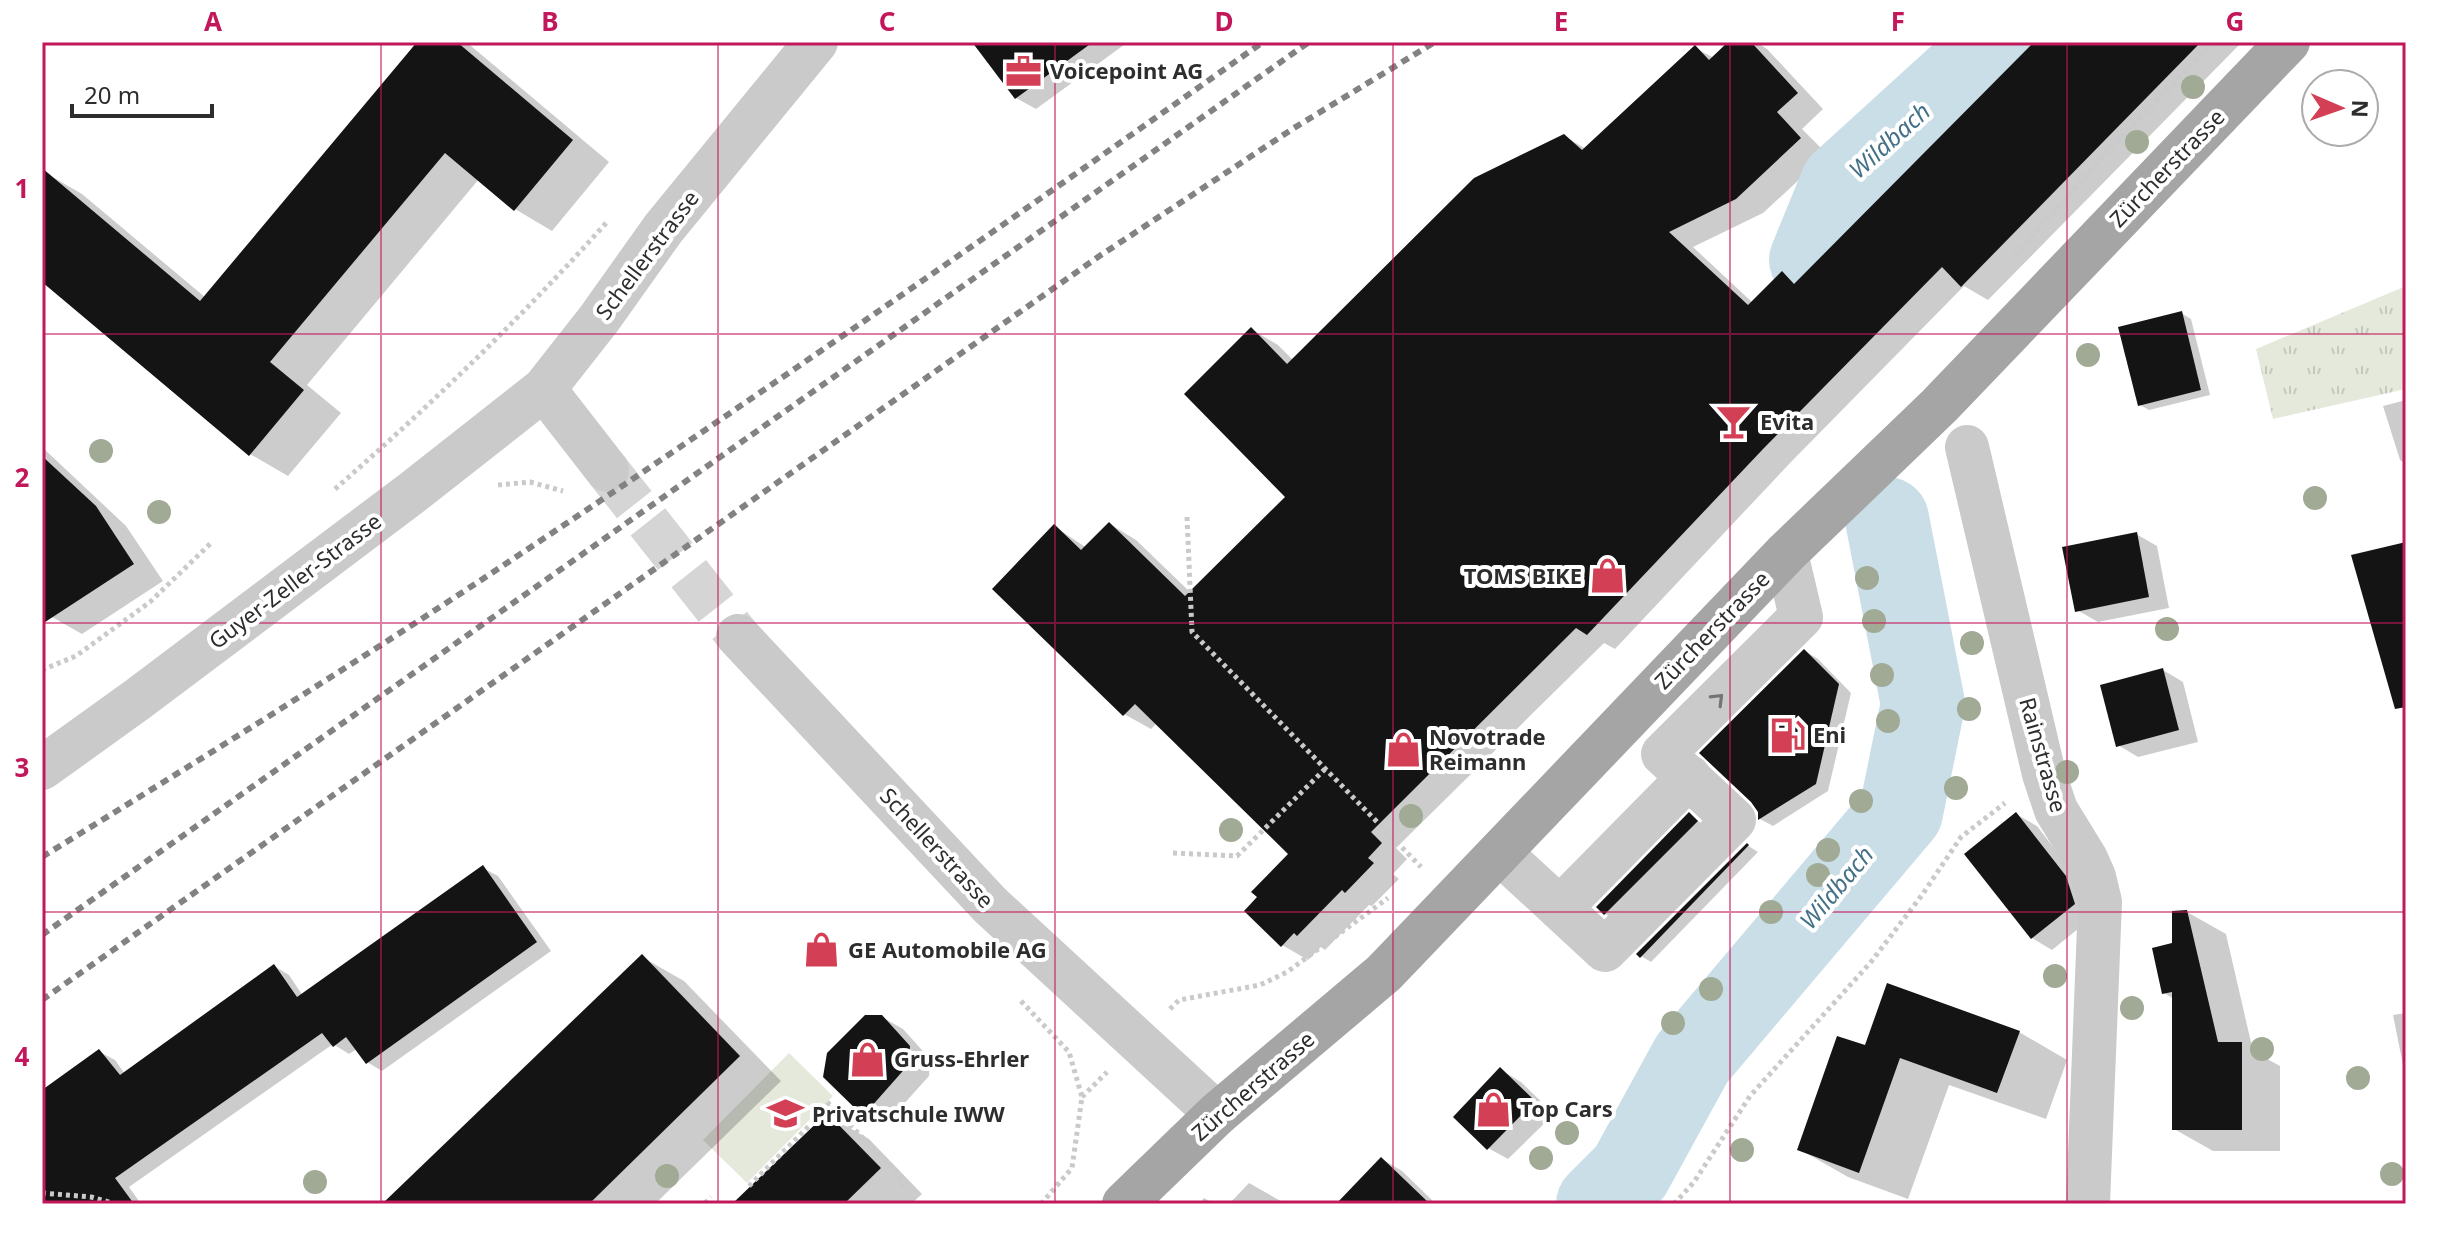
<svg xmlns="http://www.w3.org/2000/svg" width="2448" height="1246" font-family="'Noto Sans',sans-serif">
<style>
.grass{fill:url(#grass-tufts)}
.pitch{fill:#e4e9dc}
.shadow{fill:#0003}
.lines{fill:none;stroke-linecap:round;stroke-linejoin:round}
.river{stroke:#cadee7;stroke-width:84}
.building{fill:#141414}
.minor-tunnel{stroke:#d5d5d5;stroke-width:44;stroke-dasharray:44 22;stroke-linecap:butt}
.path{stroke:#cacaca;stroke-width:5;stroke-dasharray:4 4;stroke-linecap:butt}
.minor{stroke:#cacaca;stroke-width:44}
.major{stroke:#a5a5a5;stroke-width:44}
.rail{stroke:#828282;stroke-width:6;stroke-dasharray:8 6;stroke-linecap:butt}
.tree{fill:#a0aa95}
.oneway{stroke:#747474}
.grid{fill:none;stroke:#c2185b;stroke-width:2;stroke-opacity:0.55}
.labels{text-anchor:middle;stroke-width:8;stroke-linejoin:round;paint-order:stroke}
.poi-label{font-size:22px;font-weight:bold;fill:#2d2d2d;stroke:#fff;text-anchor:start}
.street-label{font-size:22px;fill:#2d2d2d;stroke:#fff}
.water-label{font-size:24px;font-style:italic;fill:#447187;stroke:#fff}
.neatline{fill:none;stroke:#c2185b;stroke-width:3}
.grid-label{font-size:26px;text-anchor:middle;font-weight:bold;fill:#c2185b}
</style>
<defs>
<pattern id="grass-tufts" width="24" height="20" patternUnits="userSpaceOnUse" patternTransform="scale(2)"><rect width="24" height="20" fill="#e4e9dc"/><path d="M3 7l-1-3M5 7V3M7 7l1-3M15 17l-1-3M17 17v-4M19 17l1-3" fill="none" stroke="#c4c8bd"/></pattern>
</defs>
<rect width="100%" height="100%" fill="#fff"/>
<!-- grass -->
<path class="grass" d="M2406 286V389L2273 419 2256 349Z"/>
<!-- pitch -->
<path class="pitch" d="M789 1053 833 1096 747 1183 703 1140Z"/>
<!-- shadow -->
<g class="shadow">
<path d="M419 42H464L471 46 609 162 552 231 515 209 479 179 307 385 341 413 288 476 250 454 42 279V175L44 172 82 194 206 298Z"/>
<path d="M975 42H1128L1036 109 1016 98Z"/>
<path d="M1731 42H1756L1767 49 1823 109 1802 129 1827 154 1763 213 1693 247 1753 303 1782 274 1798 283 2036 42H2242L1988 300 1964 286 1790 463 1615 649 1604 643 1396 848 1407 859 1393 874 1399 879 1372 906 1369 905 1325 950 1321 947 1308 960 1282 945 1291 854 1157 723 1151 729 1124 714 1055 527 1087 548 1110 524 1136 540 1191 593 1288 497 1251 329 1278 345 1293 360 1564 136 1586 149 1695 48 1714 58Z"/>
<path d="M2181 313 2191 319 2210 395 2149 410 2140 405Z"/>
<path d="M2406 400V464L2400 460 2383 406Z"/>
<path d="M42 447 126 526 163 581 82 634 52 617 42 600Z"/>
<path d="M2136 534 2157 546 2169 608 2098 622 2077 610Z"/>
<path d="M1805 651 1818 659 1851 693 1828 791 1773 826 1760 819V812Z"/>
<path d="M2163 670 2183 682 2198 742 2138 757 2118 745Z"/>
<path d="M2016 814 2037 826 2086 890 2094 916 2052 950 2032 938Z"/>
<path d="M1690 815 1706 827 1615 919 1605 914 1599 907Z"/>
<path d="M1747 845 1758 852 1651 962 1641 956Z"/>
<path d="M483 868 498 876 551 951 382 1071 367 1062 357 1049 349 1054 333 1044 129 1187 141 1204H42V1092L100 1052 115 1060 125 1074 274 966 289 975 303 996Z"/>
<path d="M2187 912 2226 934 2253 1051 2280 1066V1151H2213L2174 1129V999L2164 993 2174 945Z"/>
<path d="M642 957 684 981 781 1081 655 1204H384Z"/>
<path d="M2406 1013V1080L2393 1015Z"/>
<path d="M882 1017 903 1029 930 1059 929 1076 884 1126 864 1114Z"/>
<path d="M2019 1032 2067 1060 2046 1119 1949 1085 1908 1199 1848 1177 1799 1149 1866 1048Z"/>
<path d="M1501 1070 1521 1082 1554 1114 1508 1159 1488 1148Z"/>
<path d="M827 1115 869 1139 922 1194 911 1204H736Z"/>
<path d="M1382 1159 1402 1171 1436 1204H1359Z"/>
<path d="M1249 1183 1286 1204H1229Z"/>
<path d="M1204 1198 1215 1204H1199Z"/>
</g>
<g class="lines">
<!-- river -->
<g class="river">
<path d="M1811 260 1842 184 1998 42"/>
<path d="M1598 1204 1630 1172 1692 1059 1901 812 1923 704 1887 519"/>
</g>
</g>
<!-- building -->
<g class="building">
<path d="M417 42H457L573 140 514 211 445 153 270 362 304 390 249 456 42 282V168L200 301Z"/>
<path d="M972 42H1093L1015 99Z"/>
<path d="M1728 42H1751L1798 93 1777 112 1801 138 1736 199 1669 232 1748 305 1782 271 1794 284 2034 42H2201L1961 287 1942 267 1764 448 1587 635 1576 628 1371 832 1382 843 1368 858 1374 863 1345 893 1342 890 1297 936 1294 933 1281 947 1244 911 1257 897 1251 892 1288 854 1135 704 1123 716 992 589 1054 524 1081 550 1109 522 1185 596 1285 497 1184 394 1251 327 1287 364 1474 178 1564 134 1582 150 1695 45 1709 60Z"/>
<path d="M2182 311 2201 390 2138 406 2118 327Z"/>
<path d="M42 456 96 506 134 564 42 624Z"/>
<path d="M2137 532 2149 597 2075 612 2062 547Z"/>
<path d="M2406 542V707L2395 709 2351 555Z"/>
<path d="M1804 649 1839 684 1816 784 1758 820V812L1751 802 1699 753Z"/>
<path d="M2163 668 2179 730 2116 747 2100 685Z"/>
<path d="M1689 812 1698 821 1604 915 1596 907Z"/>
<path d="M2016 812 2066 876 2075 904 2031 939 1964 854Z"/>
<path d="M1747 843 1749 845 1640 958 1636 954Z"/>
<path d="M483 865 537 942 366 1064 346 1037 333 1047 322 1033 115 1178 134 1204H42V1090L99 1049 120 1075 274 964 297 997Z"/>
<path d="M2187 910 2218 1042H2242V1130H2172V992L2162 994 2152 948 2172 943V911Z"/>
<path d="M642 954 740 1056 589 1204H382Z"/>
<path d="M1887 983 2020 1031 1997 1093 1900 1058 1859 1173 1797 1150 1837 1036 1865 1045Z"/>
<path d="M865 1015H882L910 1046 909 1064 863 1116 823 1077 827 1053Z"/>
<path d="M1500 1067 1535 1101 1487 1150 1453 1117Z"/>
<path d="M827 1113 881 1168 844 1204H732Z"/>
<path d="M1381 1157 1430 1204H1336Z"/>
</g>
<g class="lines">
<!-- minor-tunnel -->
<path class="minor-tunnel" d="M607 470 738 636"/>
<!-- path -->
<g class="path">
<path d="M2015 255 2105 154 2214 42"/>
<path d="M498 485 530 482 563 491"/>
<path d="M335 489C431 405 522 317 607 222"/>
<path d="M1187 517 1192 632 1421 867"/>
<path d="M42 670 76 656 150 602 211 543"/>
<path d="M1173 853 1237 856 1325 769"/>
<path d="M1021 1001 1069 1052 1082 1097 1072 1168 1041 1204"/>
<path d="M1170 1009 1179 1000 1260 985 1287 972 1388 898"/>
<path d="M1082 1097 1107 1072"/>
<path d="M827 1102 898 1173 906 1191"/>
<path d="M749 1186 830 1105"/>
<path d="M42 1193 91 1197 116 1204"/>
<path d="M705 1203 711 1197"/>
<path d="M1674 1204 1694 1182 1750 1096 1871 962 1922 895 1961 837 2005 803"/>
</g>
<!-- minor -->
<g class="minor">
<path d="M544 389 607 470"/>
<path d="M1967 447 2044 774 2056 810 2086 859 2094 877 2100 902 2088 1204"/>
<path d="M738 636 990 905 1217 1114"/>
<path d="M42 768 138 699 413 492 544 389 599 319 663 229 816 42"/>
<path d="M1500 853 1605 950 1734 820 1663 754 1801 617 1786 553"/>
<path d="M1560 908 1689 777"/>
</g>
<!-- major -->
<path class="major" d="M1124 1204 1217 1114 1384 973 1786 553 1939 406 2288 42"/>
<!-- rail -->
<g class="rail">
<path d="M42 857C203 758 364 658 522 553 772 387 1018 215 1263 42"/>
<path d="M42 935 1309 42"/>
<path d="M42 1000 1098 257 1294 128 1435 42"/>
</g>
</g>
<!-- trees -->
<g class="tree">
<circle cx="2193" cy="87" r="12"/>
<circle cx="2137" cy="142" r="12"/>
<circle cx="2088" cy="355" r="12"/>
<circle cx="101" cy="451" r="12"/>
<circle cx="2315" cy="498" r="12"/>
<circle cx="159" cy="512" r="12"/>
<circle cx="1867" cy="578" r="12"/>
<circle cx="1874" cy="621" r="12"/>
<circle cx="2167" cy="629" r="12"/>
<circle cx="1972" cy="643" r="12"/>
<circle cx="1882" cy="675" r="12"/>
<circle cx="1969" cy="709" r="12"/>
<circle cx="1888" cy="721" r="12"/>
<circle cx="2067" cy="772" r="12"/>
<circle cx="1956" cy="788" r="12"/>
<circle cx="1861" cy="801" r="12"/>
<circle cx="1411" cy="816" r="12"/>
<circle cx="1231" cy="830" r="12"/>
<circle cx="1828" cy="850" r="12"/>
<circle cx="1818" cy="875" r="12"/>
<circle cx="1771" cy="912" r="12"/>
<circle cx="2055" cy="976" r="12"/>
<circle cx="1711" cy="989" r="12"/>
<circle cx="2132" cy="1008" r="12"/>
<circle cx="1673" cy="1023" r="12"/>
<circle cx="2262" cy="1049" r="12"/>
<circle cx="2358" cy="1078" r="12"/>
<circle cx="1567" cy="1133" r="12"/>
<circle cx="1742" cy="1150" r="12"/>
<circle cx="1541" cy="1158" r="12"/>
<circle cx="2392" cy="1174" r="12"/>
<circle cx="667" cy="1176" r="12"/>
<circle cx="315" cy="1182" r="12"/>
</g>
<!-- one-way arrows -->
<defs><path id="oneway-chevron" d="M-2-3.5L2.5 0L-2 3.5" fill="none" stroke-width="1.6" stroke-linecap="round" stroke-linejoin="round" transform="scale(2)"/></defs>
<use class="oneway" href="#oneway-chevron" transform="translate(1718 699) rotate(-45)"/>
<!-- grid -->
<path class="grid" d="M381 42V1204M718 42V1204M1055 42V1204M1393 42V1204M1730 42V1204M2067 42V1204M42 334H2406M42 623H2406M42 912H2406"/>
<!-- icons -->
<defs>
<symbol id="office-bare" viewBox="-9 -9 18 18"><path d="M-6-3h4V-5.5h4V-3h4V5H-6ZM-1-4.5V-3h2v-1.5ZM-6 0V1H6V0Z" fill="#d34055" stroke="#fff" stroke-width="2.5" paint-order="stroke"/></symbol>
<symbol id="bar-bare" viewBox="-9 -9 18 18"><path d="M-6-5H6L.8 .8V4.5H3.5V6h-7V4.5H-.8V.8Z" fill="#d34055" stroke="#fff" stroke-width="2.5" paint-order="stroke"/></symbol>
<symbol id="shop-bare" viewBox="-9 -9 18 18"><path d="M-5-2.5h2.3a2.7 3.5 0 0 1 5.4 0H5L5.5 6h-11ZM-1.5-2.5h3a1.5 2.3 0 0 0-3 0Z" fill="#d34055" stroke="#fff" stroke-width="2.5" paint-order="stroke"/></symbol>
<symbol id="fuel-bare" viewBox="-9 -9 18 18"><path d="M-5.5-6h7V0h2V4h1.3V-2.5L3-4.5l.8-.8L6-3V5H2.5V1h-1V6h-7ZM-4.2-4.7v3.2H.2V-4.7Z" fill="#d34055" stroke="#fff" stroke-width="2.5" paint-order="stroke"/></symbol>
<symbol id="school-bare" viewBox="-9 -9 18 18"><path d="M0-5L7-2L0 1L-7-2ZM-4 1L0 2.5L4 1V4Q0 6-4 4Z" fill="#d34055" stroke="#fff" stroke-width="2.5" paint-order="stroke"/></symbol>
</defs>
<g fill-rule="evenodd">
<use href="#office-bare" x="998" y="46" width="51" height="51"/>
<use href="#bar-bare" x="1708" y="396" width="51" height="51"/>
<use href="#shop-bare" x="1582" y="550" width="51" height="51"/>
<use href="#fuel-bare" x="1762" y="710" width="51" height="51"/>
<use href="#shop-bare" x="1378" y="724" width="51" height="51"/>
<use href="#shop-bare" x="796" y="924" width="51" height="51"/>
<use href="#shop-bare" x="842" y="1034" width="51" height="51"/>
<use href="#shop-bare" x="1468" y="1084" width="51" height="51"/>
<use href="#school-bare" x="760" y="1088" width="51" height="51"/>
</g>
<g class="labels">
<!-- poi labels -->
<g class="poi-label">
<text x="1050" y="79">Voicepoint AG</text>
<text x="1760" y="430">Evita</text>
<text x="1582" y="584" text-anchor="end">TOMS BIKE</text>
<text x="1813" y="743">Eni</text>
<text x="1429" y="745">Novotrade<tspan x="1429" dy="25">Reimann</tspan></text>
<text x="848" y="958">GE Automobile AG</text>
<text x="894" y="1067">Gruss-Ehrler</text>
<text x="1520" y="1117">Top Cars</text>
<text x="812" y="1122">Privatschule IWW</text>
</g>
<!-- street labels -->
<g class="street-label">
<text transform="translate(2167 168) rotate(-46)" y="8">Zürcherstrasse</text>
<text transform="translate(647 255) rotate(-53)" y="8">Schellerstrasse</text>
<text transform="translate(295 581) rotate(-37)" y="8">Guyer-Zeller-Strasse</text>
<text transform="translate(1712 630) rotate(-46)" y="8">Zürcherstrasse</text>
<text transform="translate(2043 755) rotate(74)" y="8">Rainstrasse</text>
<text transform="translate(937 848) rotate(47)" y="8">Schellerstrasse</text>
<text transform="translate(1253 1086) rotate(-41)" y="8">Zürcherstrasse</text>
</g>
<!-- water labels -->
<g class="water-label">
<text transform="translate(1890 141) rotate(-42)" y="8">Wildbach</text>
<text transform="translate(1837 888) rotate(-50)" y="8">Wildbach</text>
</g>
</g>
<!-- border -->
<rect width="2448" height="1246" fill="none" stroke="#ffffff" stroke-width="88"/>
<!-- north arrow -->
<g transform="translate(2340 108) rotate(92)"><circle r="38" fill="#ffffff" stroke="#ababab" stroke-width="2"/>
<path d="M0-6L14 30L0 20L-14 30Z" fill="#d34055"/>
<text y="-12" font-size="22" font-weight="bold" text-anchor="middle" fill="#2d2d2d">N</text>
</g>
<!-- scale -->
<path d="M72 104v12h140v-12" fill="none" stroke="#2d2d2d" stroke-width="4"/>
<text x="84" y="104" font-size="24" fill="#2d2d2d" stroke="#ffffff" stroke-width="6" paint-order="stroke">20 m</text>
<rect x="44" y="44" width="2360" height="1158" class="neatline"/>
<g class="grid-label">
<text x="213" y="31">A</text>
<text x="550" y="31">B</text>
<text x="887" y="31">C</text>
<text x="1224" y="31">D</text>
<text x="1561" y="31">E</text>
<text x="1898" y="31">F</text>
<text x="2235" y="31">G</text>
<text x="22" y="198">1</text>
<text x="22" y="487">2</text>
<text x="22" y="777">3</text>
<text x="22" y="1066">4</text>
</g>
</svg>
